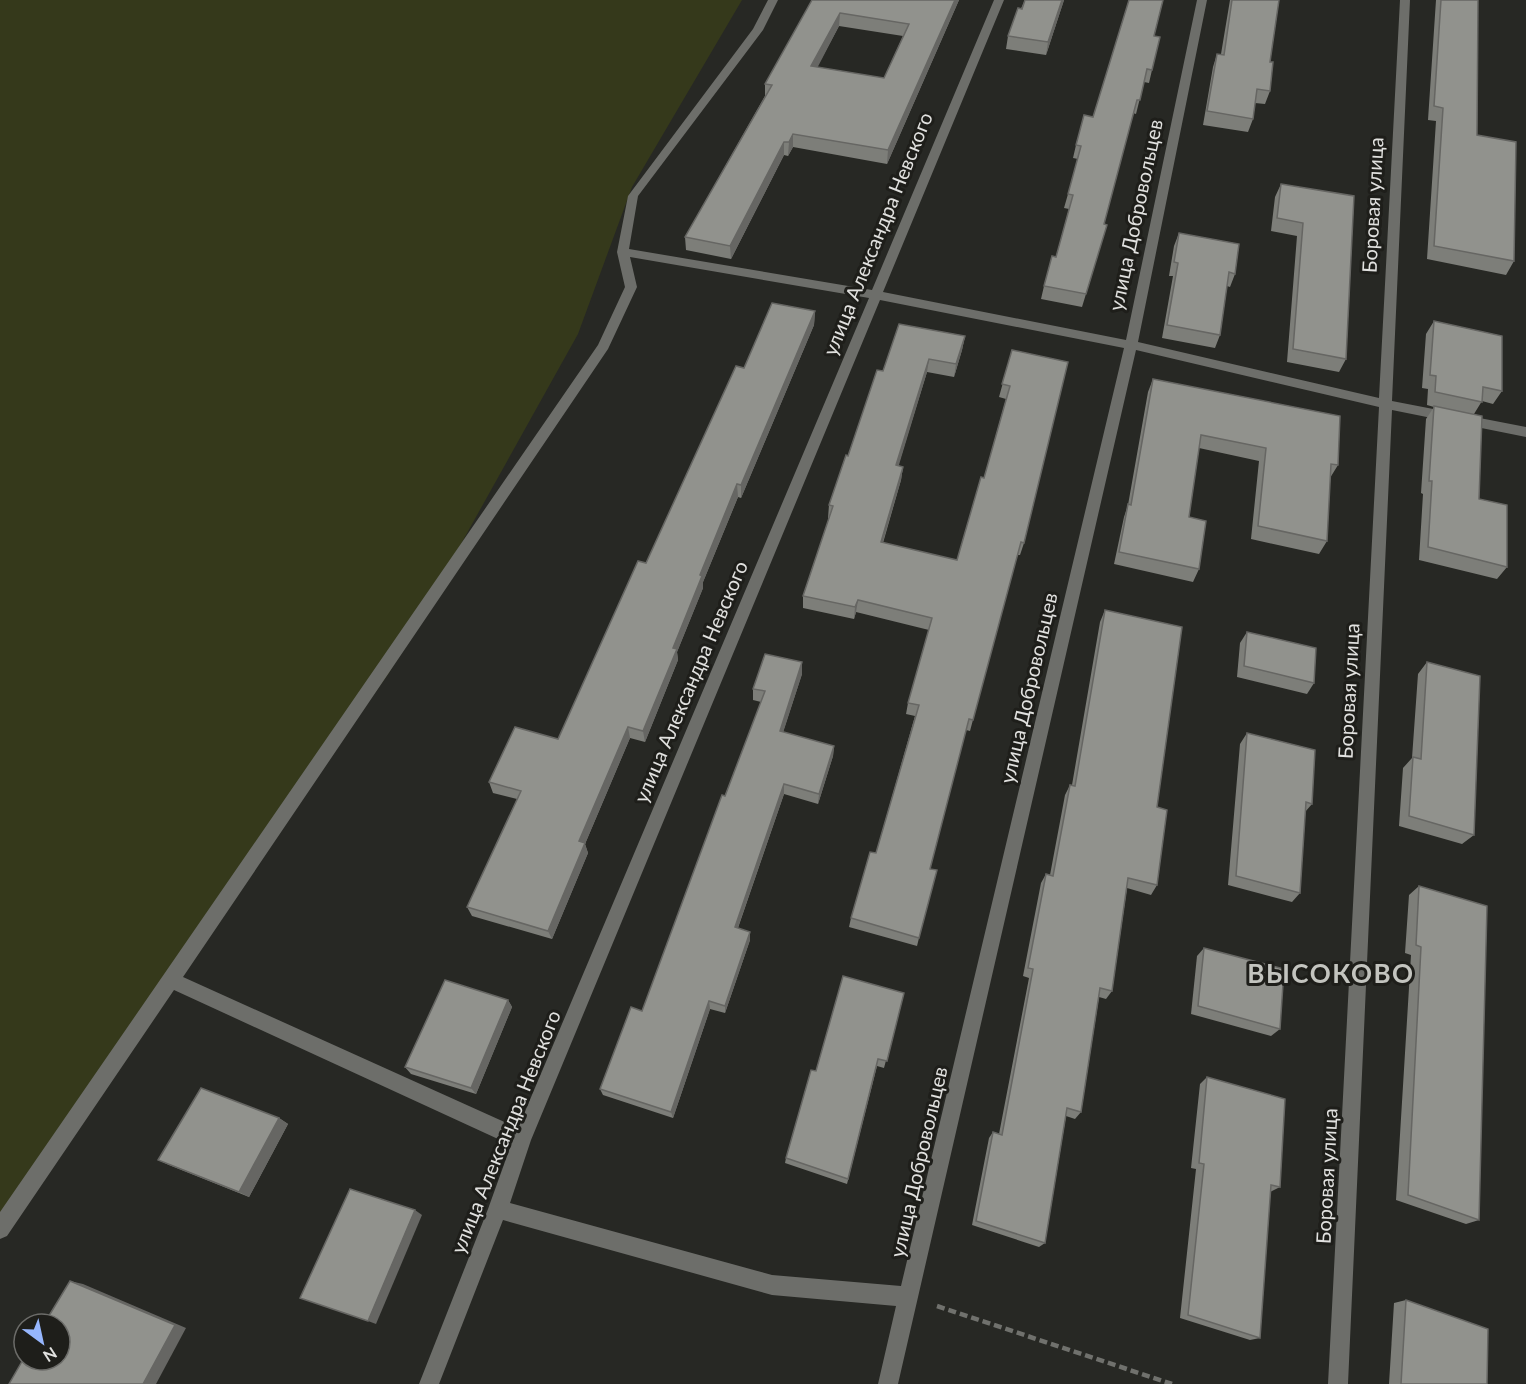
<svg xmlns="http://www.w3.org/2000/svg" width="1526" height="1384" font-family="Lato,sans-serif">
<style>
.green{fill:#35391b}
.lines{fill:none;stroke-linecap:round;stroke-linejoin:round}
.path{stroke:#70716d;stroke-width:4.5;stroke-dasharray:8 4;stroke-linecap:butt}
.minor{fill:#6d6e6a;fill-rule:evenodd}
.wall{fill:#7d7e79;fill-rule:evenodd}
.shaded-wall{fill:#666663}
.building{fill:#91928d;stroke:#666663;stroke-width:1.5;fill-rule:evenodd}
.labels{text-anchor:middle;stroke-width:6;stroke-linejoin:round;paint-order:stroke}
.street-label{font-size:20px;fill:#e1e1df;stroke:#1e1e1a}
.district-label{font-size:26px;font-weight:bold;letter-spacing:1.5px;fill:#c3c4bf;stroke:#1e1e1a}
</style>
<rect width="100%" height="100%" fill="#272824"/>
<!-- green -->
<path class="green" d="M0 0H742L632 187 578 334 389 673 0 1219Z"/>
<g class="lines">
<!-- path -->
<path class="path" d="M937 1306 1172 1384"/>
<!-- minor -->
<path class="minor" d="M768 0H778L763 30 638 196 629 249 872 290 994 0H1004L883 292 1126 340 1197 0H1207L1138 342 1379 398 1400 0H1410L1392 401 1526 427V437L1392 410 1348 1384H1328L1379 407 1136 350 898 1384H878L896 1306 772 1295 503 1220 439 1384H419L488 1209 511 1145 174 990 7 1236 0 1239V1212L598 345 625 287 617 252 628 196 753 29ZM630 257 869 298 518 1128 183 977 608 349 637 287ZM880 300 1124 348 901 1286 772 1275 510 1203 531 1140Z"/>
</g>
<!-- wall -->
<g class="wall">
<path d="M812 0H959L887 164 793 147 788 156 784 155 731 259 686 250 685 237 765 96V84ZM839 26 903 36 884 78 817 67Z"/>
<path d="M1025 0H1064L1046 55 1006 49 1008 36Z"/>
<path d="M1230 0H1279L1270 62V91L1265 104 1255 103 1253 119 1248 132 1203 125 1213 67 1217 54H1221Z"/>
<path d="M1436 0H1478L1477 135 1514 261 1506 275 1427 259 1436 121 1428 120Z"/>
<path d="M1154 36 1152 70 1149 83 1144 82 1136 114 1133 113 1104 224 1107 225 1082 307 1041 299 1044 286 1056 257 1069 209 1064 208 1078 159 1073 158 1076 145 1093 117Z"/>
<path d="M1281 184 1354 196 1346 359 1339 372 1287 362 1297 236 1271 231 1275 197Z"/>
<path d="M1179 233 1235 274 1230 287 1227 286 1220 335 1215 348 1162 338 1173 276H1169L1174 246Z"/>
<path d="M815 311 814 325 741 498 738 497 703 582V588L677 652 678 660 645 742 630 738 585 844 588 853 552 939 472 916 467 907 517 799 493 793 489 782 558 739 744 368Z"/>
<path d="M1434 321 1502 391 1493 404 1482 401 1474 414 1479 499 1507 567 1497 579 1419 560 1423 494 1421 493 1426 419 1434 407 1427 405 1428 389 1422 388 1426 334Z"/>
<path d="M965 336 962 350 954 377 927 372 898 466 903 467 901 480 883 543 957 560 984 478 1006 399 999 397 1012 350 1024 543 1020 555H1017L970 731 966 730 930 869 919 938 917 946 849 927 851 918 876 853 915 716 906 714 908 703 929 630 856 612 854 619 803 608V596L829 518H828L829 505 848 456 883 371Z"/>
<path d="M1153 379 1338 465 1330 478 1327 541 1319 554 1251 539 1259 461 1199 448 1189 517 1199 569 1193 582 1114 564 1124 517 1128 505 1148 392Z"/>
<path d="M1105 610 1157 807V885L1151 895 1127 888 1112 991 1106 999 1099 997 1081 1112 1075 1119 1066 1116 1045 1243 1039 1247 972 1225 989 1138 993 1132 999 1134 1029 978 1023 976 1041 883 1046 874 1050 875 1065 795 1070 785H1072L1100 622Z"/>
<path d="M1247 632 1314 683 1307 694 1237 677 1240 643Z"/>
<path d="M802 662V674L783 732 834 746 833 756 818 804 784 794 738 928 750 940 725 1013 710 1009 673 1118 603 1095 600 1089 642 1011 761 702 753 700V689Z"/>
<path d="M1427 662 1474 835 1462 844 1399 826 1403 768 1412 758 1418 674Z"/>
<path d="M1247 733 1312 804 1305 812 1300 893 1292 902 1228 885 1240 744Z"/>
<path d="M1419 886 1479 1220 1466 1224 1396 1200 1411 955 1405 953 1409 895Z"/>
<path d="M1204 948 1280 1029 1271 1036 1191 1014 1197 956Z"/>
<path d="M904 993 884 1068 877 1066 847 1184 785 1163 786 1158 816 1071Z"/>
<path d="M508 1000 512 1007 476 1094 411 1074 405 1067Z"/>
<path d="M1207 1077 1280 1187 1270 1192 1260 1338 1250 1340 1180 1318 1196 1169 1191 1168 1200 1084Z"/>
<path d="M279 1118 288 1124 249 1197 169 1165 158 1160Z"/>
<path d="M1406 1300 1487 1384H1389L1394 1303Z"/>
</g>
<!-- shaded-wall -->
<g class="shaded-wall">
<path d="M955 0H959L887 164 888 150Z"/>
<path d="M1062 0H1064L1046 55 1048 42Z"/>
<path d="M840 13 839 26 811 80V66Z"/>
<path d="M793 134V147L788 156 789 142Z"/>
<path d="M784 142V155L731 259 730 246Z"/>
<path d="M815 311 814 325 741 498V485Z"/>
<path d="M965 336 962 350 954 377 956 364Z"/>
<path d="M929 359 927 372 895 478 896 465Z"/>
<path d="M903 467 901 480 879 555 881 542Z"/>
<path d="M737 484 738 497 703 582V588L677 652 678 660 645 742 643 731 673 648 700 575Z"/>
<path d="M858 600 856 612 854 619 855 607Z"/>
<path d="M802 662V674L780 742V731Z"/>
<path d="M628 727 630 738 585 844 588 853 552 939 548 931 579 841Z"/>
<path d="M834 746 833 756 818 804 819 794Z"/>
<path d="M784 784V794L735 936V927Z"/>
<path d="M750 932V940L725 1013V1006Z"/>
<path d="M508 1000 512 1007 476 1094 471 1088Z"/>
<path d="M709 1001 710 1009 673 1118 671 1112Z"/>
<path d="M279 1118 288 1124 249 1197 239 1192Z"/>
<path d="M415 1210 422 1215 376 1324 368 1321Z"/>
<path d="M70 1281 83 1284 186 1328 156 1384H143Z"/>
</g>
<!-- building -->
<g class="building">
<path d="M812 0H955L888 150 793 134 789 142H784L730 246 685 237 772 85 765 84ZM840 13 909 24 884 78 811 66Z"/>
<path d="M1025 0H1062L1048 42 1008 36 1018 8 1022 9Z"/>
<path d="M1129 0H1163L1154 36 1160 37 1152 70 1147 69 1140 100H1137L1104 224 1107 225 1086 294 1044 286 1052 256 1056 257 1073 195 1068 194 1081 146 1076 145 1084 115 1093 117Z"/>
<path d="M1232 0H1279L1270 62H1273L1270 91 1257 89 1253 119 1207 111 1217 54 1224 55Z"/>
<path d="M1441 0H1478L1477 135 1516 142 1514 261 1434 246 1443 108 1434 106Z"/>
<path d="M1281 184 1354 196 1346 359 1293 349 1303 223 1277 218Z"/>
<path d="M1179 233 1239 244 1235 274 1229 272 1220 335 1167 325 1178 263 1174 262Z"/>
<path d="M772 303 815 311 741 485 737 484 700 575 702 576 673 648 677 649 643 731 628 727 579 841 585 843 548 931 467 907 521 791 489 782 515 727 558 739 638 561 646 563 736 366 744 368Z"/>
<path d="M1434 321 1502 336V391L1483 387 1482 402 1435 392 1436 376 1430 375Z"/>
<path d="M899 324 965 336 956 364 929 359 896 465 903 467 881 542 957 560 981 477 984 478 1010 386 1002 384 1012 350 1068 362 1024 543 1021 542 973 720 969 719 930 869 937 870 919 938 851 918 870 852 876 853 919 705 908 703 932 618 858 600 855 607 803 596 833 506 829 505 846 455 848 456 877 370 883 371Z"/>
<path d="M1153 379 1340 416 1338 465 1331 464 1327 541 1258 526 1266 448 1201 435 1189 517 1206 521 1199 569 1119 552 1128 504 1131 505Z"/>
<path d="M1434 406 1482 416 1479 499 1507 505V567L1428 547 1432 481H1429Z"/>
<path d="M1105 610 1182 627 1157 807 1167 810 1157 885 1128 878 1112 991 1100 988 1081 1112 1067 1108 1045 1243 976 1221 993 1132 1002 1135 1033 969 1028 968 1046 874 1053 876 1070 785 1075 786Z"/>
<path d="M1247 632 1316 648 1314 683 1244 666Z"/>
<path d="M765 654 802 662 780 731 834 746 819 794 784 784 735 927 750 932 725 1006 709 1001 671 1112 600 1089 631 1007 642 1011 722 795 725 796 765 691 753 689Z"/>
<path d="M1427 662 1480 676 1474 835 1409 816 1413 757 1421 759Z"/>
<path d="M1247 733 1315 750 1312 804 1306 802 1300 893 1236 876Z"/>
<path d="M1419 886 1487 906 1479 1220 1408 1195 1421 947 1416 945Z"/>
<path d="M1204 948 1284 969 1280 1029 1198 1006Z"/>
<path d="M843 976 904 993 887 1061 878 1059 848 1179 786 1158 811 1070 816 1071Z"/>
<path d="M445 980 508 1000 471 1088 405 1067Z"/>
<path d="M1207 1077 1285 1099 1280 1187 1271 1185 1260 1338 1188 1315 1204 1164 1199 1163Z"/>
<path d="M201 1088 279 1118 239 1192 158 1160Z"/>
<path d="M350 1189 415 1210 368 1321 300 1298Z"/>
<path d="M70 1281 175 1325 143 1384H9L24 1358V1360H60V1324H44Z"/>
<path d="M1406 1300 1488 1329 1487 1384H1401Z"/>
</g>
<g class="labels">
<!-- street labels -->
<g class="street-label">
<text transform="translate(1373 205) rotate(-87)" y="7">Боровая улица</text>
<text transform="translate(1136 215) rotate(-78)" y="7">улица Добровольцев</text>
<text transform="translate(878 234) rotate(-68)" y="7">улица Александра Невского</text>
<text transform="translate(691 682) rotate(-67)" y="7">улица Александра Невского</text>
<text transform="translate(1029 688) rotate(-77)" y="7">улица Добровольцев</text>
<text transform="translate(1349 691) rotate(-87)" y="7">Боровая улица</text>
<text transform="translate(506 1132) rotate(-68)" y="7">улица Александра Невского</text>
<text transform="translate(919 1162) rotate(-77)" y="7">улица Добровольцев</text>
<text transform="translate(1327 1176) rotate(-87)" y="7">Боровая улица</text>
</g>
<!-- district labels -->
<g class="district-label">
<text x="1331" y="983">ВЫСОКОВО</text>
</g>
</g>
<!-- north arrow -->
<g transform="translate(42 1342) rotate(147)"><circle r="28" fill="#1e1e1a" stroke="#6c6c69" stroke-width="1.5"/>
<path d="M0-4.5L10 22L0 15L-10 22Z" fill="#96b6fd"/>
<text y="-9" font-size="16" font-weight="bold" text-anchor="middle" fill="#e1e1df">N</text>
</g>
</svg>
